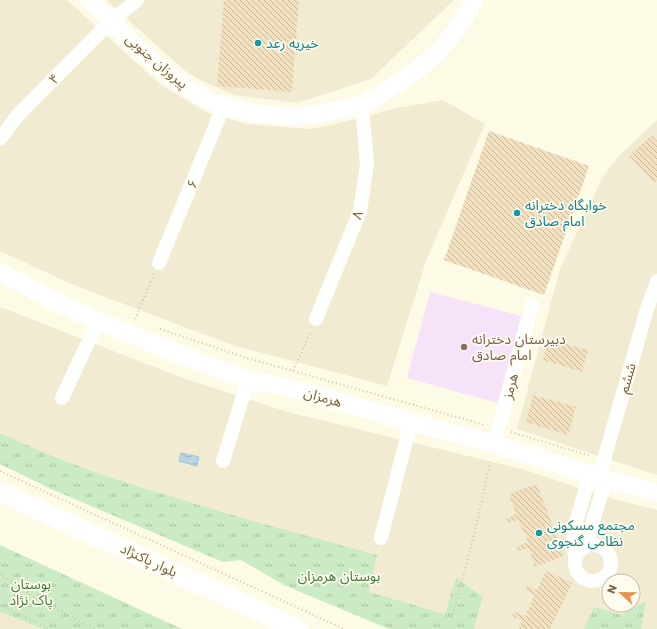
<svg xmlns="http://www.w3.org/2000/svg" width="657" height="629" font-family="Poppins,'Noto Sans Arabic',sans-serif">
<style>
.residential{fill:#f1ebd2;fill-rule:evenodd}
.education{fill:#f7e3f9}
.grass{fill:url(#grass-tufts)}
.water{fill:url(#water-waves);stroke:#a0c2d9}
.building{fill:url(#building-back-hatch)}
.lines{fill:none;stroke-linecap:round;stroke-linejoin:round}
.path{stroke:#d8c4a0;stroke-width:2;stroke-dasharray:1 3;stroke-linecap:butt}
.minor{stroke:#fff;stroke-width:14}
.tertiary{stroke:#fff;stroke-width:18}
.secondary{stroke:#fff;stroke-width:20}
.culture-dot{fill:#0f9aa8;stroke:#fffced;stroke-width:1.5}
.education-dot{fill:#8d6e63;stroke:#fffced;stroke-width:1.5}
.labels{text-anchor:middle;stroke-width:3.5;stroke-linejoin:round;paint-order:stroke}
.culture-label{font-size:14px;fill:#0d838f;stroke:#fffced;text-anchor:start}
.street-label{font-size:14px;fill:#77654a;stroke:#fffced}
.education-label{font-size:14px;fill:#785e54;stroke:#fffced;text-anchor:start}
.park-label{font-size:14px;fill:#447d42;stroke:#fffced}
</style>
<defs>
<pattern id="grass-tufts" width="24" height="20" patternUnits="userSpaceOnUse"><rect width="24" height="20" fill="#caebc4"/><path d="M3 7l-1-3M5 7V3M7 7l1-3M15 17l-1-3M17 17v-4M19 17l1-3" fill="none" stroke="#a9c2a1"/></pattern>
<pattern id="water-waves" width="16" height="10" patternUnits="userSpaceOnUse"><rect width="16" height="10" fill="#bad5e7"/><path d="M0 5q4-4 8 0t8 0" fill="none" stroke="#9cb0bd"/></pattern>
<pattern id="building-back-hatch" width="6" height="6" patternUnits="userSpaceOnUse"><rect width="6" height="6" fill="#f2e0be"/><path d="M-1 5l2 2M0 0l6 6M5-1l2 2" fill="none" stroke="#c9b99c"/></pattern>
</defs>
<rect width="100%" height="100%" fill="#fdfae6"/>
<!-- residential -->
<g class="residential">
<path d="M0 0H67L161 85 206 112 247 124 309 129 331 125 397 108 443 100 485 124 426 261 387 386 232 345 71 284 0 251Z"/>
<path d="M106 0H454L371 79 297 103 234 95 200 80 184 70Z"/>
<path d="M657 120V475L517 429 560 269 602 178 619 156Z"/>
<path d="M0 307 180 377 288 412 525 470 613 499 657 510V629H474L483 597 456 577 445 614 368 592 377 556 231 515 114 479 24 445 0 433ZM609 581H633V605H609Z"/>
<path d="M0 612 43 629H0Z"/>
</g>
<!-- education -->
<path class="education" d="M430 292 521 316 498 403 407 378Z"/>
<!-- grass -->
<g class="grass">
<path d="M0 433C55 459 112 479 170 496 239 518 308 536 377 555L369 592 445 614 456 577 483 597 474 629H389L284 585 241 560 223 562 51 489 0 464Z"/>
<path d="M0 545 182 629H43L0 612Z"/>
<path d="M646 601 641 629H584L594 607 622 615Z"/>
</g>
<!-- water -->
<path class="water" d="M181 453 199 457 197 466 179 461Z"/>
<!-- building -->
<g class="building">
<path d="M224 0H299L292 92 217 86Z"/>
<path d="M489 131 589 166 544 295 444 260Z"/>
<path d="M652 135 657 141V180L654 183 629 156Z"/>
<path d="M548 339 588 350 582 372 543 360Z"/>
<path d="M533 395 576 407 568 435 526 422Z"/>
<path d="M537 484 564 556 535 567 529 548 519 551 517 548 518 546 528 542 518 520 509 523 507 521V519L516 514 509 494Z"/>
<path d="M546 571 572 583 550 629H519L522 621 512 616 513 613 515 612 525 616 535 595 526 591V587L529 586 537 590Z"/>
</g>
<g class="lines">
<!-- path -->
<g class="path">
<path d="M135 319 154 274"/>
<path d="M160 329 247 358 485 425"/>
<path d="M293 371 311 331"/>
<path d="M511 432 591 456"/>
<path d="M0 471 344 629"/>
<path d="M0 574 35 598 94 629"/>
<path d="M0 606 51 629"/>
<path d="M452 618 473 539 491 459"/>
</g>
<!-- minor -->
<g class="minor">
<path d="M0 139 17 116 111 21 137 0"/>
<path d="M159 263 224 105"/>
<path d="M316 319 360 211 367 164 362 105"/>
<path d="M62 398 98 321"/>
<path d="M494 444 532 305"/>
<path d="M223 461 248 380"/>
<path d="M599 477 647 309 657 281"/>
<path d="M381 538 411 422"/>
<circle cx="593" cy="563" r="18"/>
<path d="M585 547 606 479"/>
<path d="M576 557 572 546 574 530 590 474"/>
</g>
<!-- tertiary -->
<g class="tertiary">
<path d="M89 0C123 32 159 73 199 95 228 110 260 116 293 116 299 116 305 116 311 115 320 114 329 112 337 110 345 108 354 107 361 105 368 102 376 97 382 93 421 71 455 41 474 0"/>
<path d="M0 272 52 300 98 321 166 349 248 380 286 387 411 422 494 444 590 474 657 493"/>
</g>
<!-- secondary -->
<path class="secondary" d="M0 492 298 629"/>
</g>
<!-- markers -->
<g class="culture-dot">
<circle cx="258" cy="43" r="4"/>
<circle cx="517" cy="213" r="4"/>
<circle cx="539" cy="533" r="4"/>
</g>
<circle class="education-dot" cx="464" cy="347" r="4"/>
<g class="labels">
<!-- culture labels -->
<g class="culture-label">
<text x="266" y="48">خیریه رعد</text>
<text x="525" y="210">خوابگاه دخترانه<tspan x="525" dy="16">امام صادق</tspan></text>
<text x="547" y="530">مجتمع مسکونی<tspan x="547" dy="16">نظامی گنجوی</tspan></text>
</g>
<!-- street labels -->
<g class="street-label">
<text transform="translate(157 61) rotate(40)" y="5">پیروزان جنوبی</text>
<text transform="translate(54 79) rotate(-45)" y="5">۴</text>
<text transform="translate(192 184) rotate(-68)" y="5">۶</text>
<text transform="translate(357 215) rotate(-72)" y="5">۸</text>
<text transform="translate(627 378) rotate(-74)" y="5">ششم</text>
<text transform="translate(510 386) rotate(-75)" y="5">هرمز</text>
<text transform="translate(323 397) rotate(16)" y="5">هرمزان</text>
<text transform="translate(149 560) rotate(25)" y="5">بلوار پاکنژاد</text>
</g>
<!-- education labels -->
<g class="education-label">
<text x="472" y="344">دبیرستان دخترانه<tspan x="472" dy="16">امام صادق</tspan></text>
</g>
<!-- park labels -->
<g class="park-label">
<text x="339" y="581">بوستان هرمزان</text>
<text x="31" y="589">بوستان<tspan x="31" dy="16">پاک نژاد</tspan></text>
</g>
</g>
<!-- north arrow -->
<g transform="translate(621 593) rotate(292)"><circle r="19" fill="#fffced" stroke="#c9c0ac"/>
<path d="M0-3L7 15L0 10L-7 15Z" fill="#e8954b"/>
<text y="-6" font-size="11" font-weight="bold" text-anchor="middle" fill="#77654a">N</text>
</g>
</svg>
